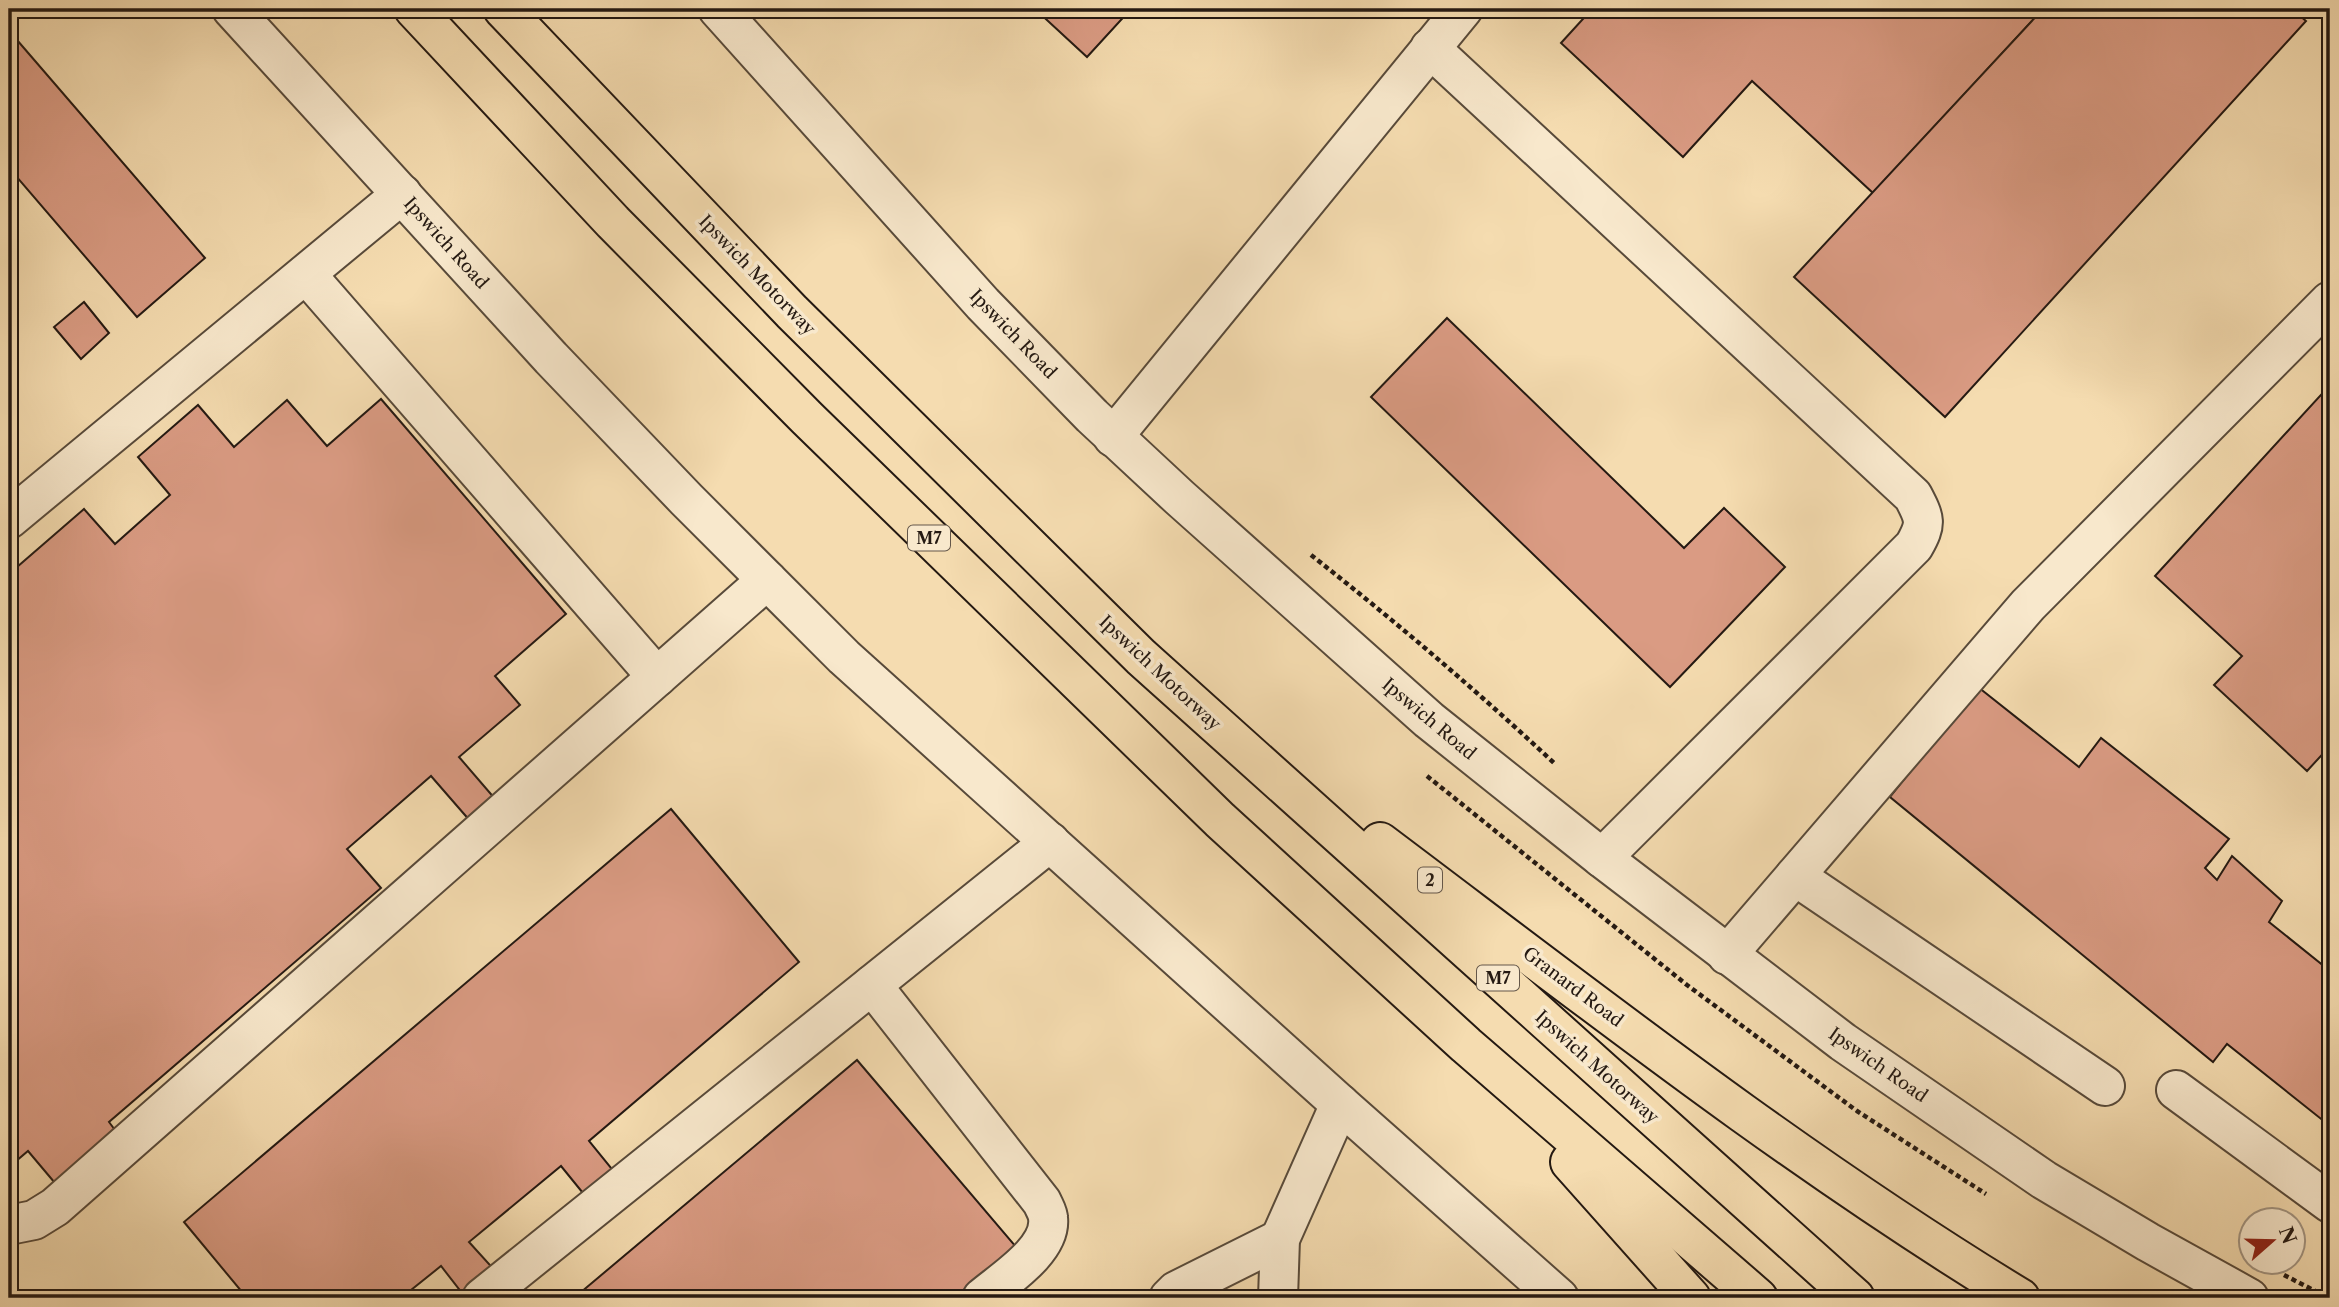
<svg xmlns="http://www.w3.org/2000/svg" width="2339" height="1307" font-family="'Libre Caslon Text',serif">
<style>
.building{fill:#da9b83;stroke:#241912;stroke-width:2}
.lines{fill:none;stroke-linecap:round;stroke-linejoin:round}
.minor-casing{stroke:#584a3a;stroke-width:42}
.highway-casing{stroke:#241912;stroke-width:42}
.path{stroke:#241912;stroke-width:4.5;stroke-dasharray:5 3.5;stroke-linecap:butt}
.minor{stroke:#f8e8cc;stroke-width:38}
.highway{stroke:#f5dcb0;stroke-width:38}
.labels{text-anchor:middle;stroke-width:7;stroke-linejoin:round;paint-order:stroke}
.shield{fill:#f8e8cc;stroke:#64574a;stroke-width:2}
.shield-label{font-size:16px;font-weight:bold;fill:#241912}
.street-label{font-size:18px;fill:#241912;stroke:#f8e8cc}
</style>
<rect width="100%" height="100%" fill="#f5dcb0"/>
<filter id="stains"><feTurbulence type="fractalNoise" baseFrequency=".00286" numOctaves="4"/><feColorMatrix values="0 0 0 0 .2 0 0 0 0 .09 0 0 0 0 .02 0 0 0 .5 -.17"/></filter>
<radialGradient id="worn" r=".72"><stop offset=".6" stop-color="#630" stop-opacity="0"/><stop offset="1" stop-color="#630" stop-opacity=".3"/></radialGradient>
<!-- building -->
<g class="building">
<path d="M1035 9H1131L1087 57Z"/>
<path d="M1592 9H2043L1873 193 1752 81 1683 157 1561 43Z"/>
<path d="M2043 9H2292L2306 21 1945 417 1794 277Z"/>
<path d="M17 40 205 258 137 317 9 168V47Z"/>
<path d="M84 302 109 333 81 359 54 327Z"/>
<path d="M1447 318 1684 548 1724 508 1785 567 1670 687 1371 397Z"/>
<path d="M2330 385V746L2307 771 2214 685 2242 656 2155 576Z"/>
<path d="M381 399 566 614 495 676 520 705 459 757 496 800 471 822 431 776 347 849 381 888 109 1122 121 1138 60 1189 28 1151 9 1167V574L84 509 115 544 170 495 138 457 198 405 234 447 287 400 327 446Z"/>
<path d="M1978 687 2079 767 2101 738 2229 839 2205 868 2217 880 2232 856 2282 901 2269 922 2330 971V1126L2227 1044 2213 1062 1890 797Z"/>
<path d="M671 809 799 962 589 1141 616 1174 587 1198 561 1166 469 1242 498 1274 466 1298 441 1266 401 1298H247L184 1222Z"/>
<path d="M857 1060 1017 1248 959 1298H574Z"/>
</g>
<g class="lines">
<defs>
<g id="minor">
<path d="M232 9 551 358 686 499 844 657 1340 1104 1559 1298"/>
<path d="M718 9 983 304 1092 416 1179 497 1429 720 1602 858 1843 1042 2044 1180 2148 1242 2249 1298"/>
<path d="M1430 48 1913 496C1925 519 1927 523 1914 546L1602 858"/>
<path d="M306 274 657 677"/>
<path d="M1113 437 1463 9"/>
<path d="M9 519 402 194"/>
<path d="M1795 876 2105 1086"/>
<path d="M1727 955 2028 605 2330 301"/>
<path d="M872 985 1042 1202C1044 1207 1048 1213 1048 1218 1052 1250 1003 1280 982 1298"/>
<path d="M2176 1090 2330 1203"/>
<path d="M9 1225 34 1220 55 1207 767 580"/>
<path d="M482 1298 1050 842"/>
<path d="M1169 1298 1176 1291 1280 1239"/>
<path d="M1278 1298 1280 1239 1340 1104"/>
</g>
<g id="highway">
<path d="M414 9 613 222 807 418 1220 820 1466 1045 1758 1298"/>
<path d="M503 9 792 312 1141 657 1855 1298"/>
<path d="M1380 842C1590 1000 1796 1162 2020 1298"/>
<path d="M1570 1162 1691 1298"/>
</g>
</defs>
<!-- minor casing -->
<use href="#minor" class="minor-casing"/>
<!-- highway casing -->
<use href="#highway" class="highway-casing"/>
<!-- path -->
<g class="path">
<path d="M1311 555C1395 621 1476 690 1554 763"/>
<path d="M1427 776 1687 985 1857 1111 1986 1194"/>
<path d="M2284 1275 2329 1298"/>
</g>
<!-- minor -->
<use href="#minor" class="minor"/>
<!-- highway -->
<use href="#highway" class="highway"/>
</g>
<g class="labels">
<!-- shield labels -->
<g class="shield">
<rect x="908" y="525.5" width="42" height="25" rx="5"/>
<rect x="1418" y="867.5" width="24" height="25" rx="5"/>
<rect x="1477" y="965.5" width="42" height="25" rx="5"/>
</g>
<g class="shield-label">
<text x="929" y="544">M7</text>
<text x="1430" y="886">2</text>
<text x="1498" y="984">M7</text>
</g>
<!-- street labels -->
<g class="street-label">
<text transform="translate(446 243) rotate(48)" y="6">Ipswich Road</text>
<text transform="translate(757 275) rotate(46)" y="6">Ipswich Motorway</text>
<text transform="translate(1013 334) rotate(46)" y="6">Ipswich Road</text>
<text transform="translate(1160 673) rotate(43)" y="6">Ipswich Motorway</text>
<text transform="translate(1429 719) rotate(40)" y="6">Ipswich Road</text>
<text transform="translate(1573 987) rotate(37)" y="6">Granard Road</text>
<text transform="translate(1878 1065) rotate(35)" y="6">Ipswich Road</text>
<text transform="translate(1597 1067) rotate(42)" y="6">Ipswich Motorway</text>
</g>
</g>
<!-- margin -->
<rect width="2339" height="1307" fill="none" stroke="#f5dcb0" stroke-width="35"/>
<rect x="10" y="10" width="2318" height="1286" fill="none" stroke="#241912" stroke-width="3.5"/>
<rect x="18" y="18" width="2304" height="1272" fill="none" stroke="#241912" stroke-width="2"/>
<!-- north arrow -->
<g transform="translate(2272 1241) rotate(70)"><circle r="33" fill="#f8e8cc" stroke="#a39582" stroke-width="2"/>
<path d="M0-5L12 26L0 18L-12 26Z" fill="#8f2418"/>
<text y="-10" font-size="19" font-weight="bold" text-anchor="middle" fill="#241912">N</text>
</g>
<rect width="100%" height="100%" filter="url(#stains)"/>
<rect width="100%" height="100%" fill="url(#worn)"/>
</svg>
